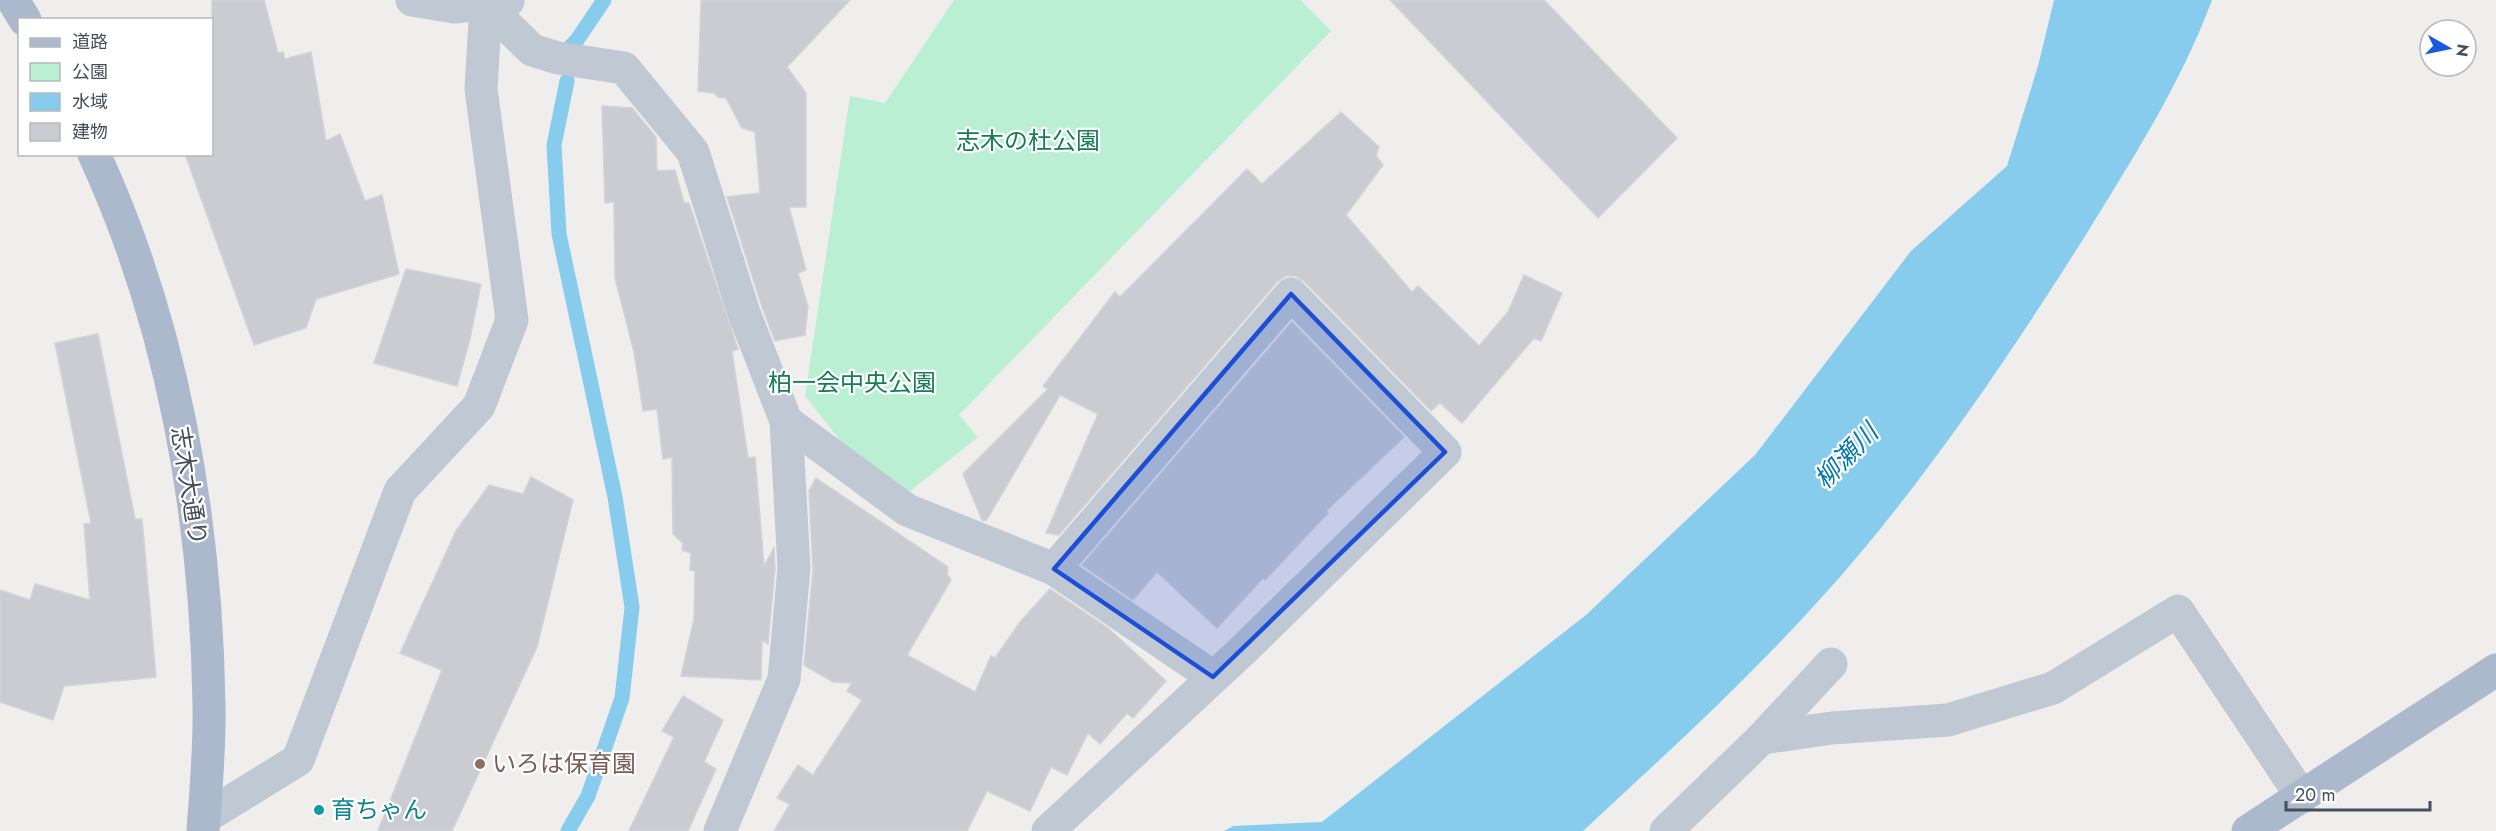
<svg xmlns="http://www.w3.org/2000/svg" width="2496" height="831" font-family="Jost,'Noto Sans JP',sans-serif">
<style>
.green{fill:#baefd4}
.water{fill:#87cced}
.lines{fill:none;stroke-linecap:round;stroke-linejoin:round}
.stream{stroke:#87cced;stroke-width:15}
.building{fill:#caccd2;stroke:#d1d3d9;stroke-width:1.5}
.minor{stroke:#c0c8d3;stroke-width:33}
.major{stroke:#acb9cd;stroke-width:33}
.marked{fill:#1d4ed8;fill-opacity:0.2;stroke:#1d4ed8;stroke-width:4.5;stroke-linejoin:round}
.education-dot{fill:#8d6e63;stroke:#fff;stroke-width:2}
.culture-dot{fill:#0f9aa8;stroke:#fff;stroke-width:2}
.labels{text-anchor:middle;stroke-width:4.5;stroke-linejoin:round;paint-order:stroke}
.park-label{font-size:24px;fill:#157d54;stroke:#fff}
.street-label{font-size:24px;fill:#454e5b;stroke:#fff}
.education-label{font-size:24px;fill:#785e54;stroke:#fff;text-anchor:start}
.culture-label{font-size:24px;fill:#0d838f;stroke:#fff;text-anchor:start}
.water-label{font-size:26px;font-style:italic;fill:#0a77a9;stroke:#fff}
</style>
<rect width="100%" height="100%" fill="#f0eded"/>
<!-- green -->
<path class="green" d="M954 0H1301L1331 31 959 415 978 437 909 492 851 454 805 396 850 96 885 103Z"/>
<!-- water -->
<path class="water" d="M2054 0H2212C2180 86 2130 163 2082 241 2015 347 1943 454 1862 551 1778 652 1680 741 1583 831H1224L1233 826 1322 822 1586 615 1755 455 1911 251 2007 166 2038 66Z"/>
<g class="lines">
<!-- stream -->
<g class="stream">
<path d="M560 57 577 40 604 0"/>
<path d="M567 81 554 145 559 234 615 497 632 607 622 698 588 796 568 831"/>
</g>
</g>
<!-- building -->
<g class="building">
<path d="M212 0H264L278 53 283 52 285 59 311 52 326 141 340 134 365 201 382 195 399 274 316 299 306 328 254 345 185 154H212Z"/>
<path d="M701 0H850L787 67 806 93V207H789L806 270 798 273 808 306 805 335 775 341 762 307 727 197 760 193 755 132 742 128 726 98 718 97 714 93 698 91Z"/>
<path d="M1390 0H1544L1677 138 1598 218Z"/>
<path d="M602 106 632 108 656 137 657 171 675 170 684 203H689L738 349 732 351 748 458 755 457 764 566 774 548 775 568 768 644 762 640 761 680 681 676 694 619 695 571 690 570 691 553 682 550 683 543 673 534 672 457 663 459 657 409 643 411 634 352 615 278 614 202 605 203Z"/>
<path d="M1341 112 1379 147 1376 156 1383 165 1346 215 1412 292 1418 286 1479 346 1508 312 1524 275 1562 293 1541 341 1534 338 1462 423 1440 403 1431 411 1304 281 1296 276H1286L1277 282 1059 535 1046 533 1098 414 1060 395 986 521 982 520 963 474 1048 389 1043 386 1115 292 1120 297 1247 169 1262 184Z"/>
<path d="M406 269 481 284 470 339 457 386 374 363Z"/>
<path d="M1292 322 1404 437 1326 511 1328 513 1265 580 1263 578 1217 628 1157 572 1133 600 1082 565Z"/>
<path d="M98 334 135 519H142L156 677 64 686 53 720 0 702V590L30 600 35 584 90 600 84 524 91 523 55 343Z"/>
<path d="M531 477 573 500 537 647 452 831H378L442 670 400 653 456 531 489 485 523 494Z"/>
<path d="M816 478 948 567 947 574 951 580 907 655 975 692 991 656 995 658 1020 622 1050 589 1108 628 1166 681 1133 718 1127 713 1100 744 1088 733 1067 775 1051 767 1030 811 987 791 967 831H774L790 804 777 798 798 765 813 775 862 700 847 691 852 683 833 682 804 665 813 570 809 491Z"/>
<path d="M683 696 723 720 704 762 716 769 688 831H629L674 737 662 731Z"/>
</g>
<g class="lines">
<!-- minor -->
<g class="minor">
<path d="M412 0 454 7 508 1"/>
<path d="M486 5 532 50 558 58 624 68 693 152 744 313 786 421 794 568 784 679 720 831"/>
<path d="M786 421 907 510 1054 569 1291 294 1445 452 1241 652 1048 831"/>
<path d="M1054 569 1213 677"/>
<path d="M1762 738 1832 728 1948 720 2053 688 2178 611 2302 797"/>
<path d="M204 818 298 760 400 491 479 406 512 320 481 89 486 5"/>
<path d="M1666 831 1762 738 1831 664"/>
</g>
<!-- major -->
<g class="major">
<path d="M13 0 25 20"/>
<path d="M94 154C173 325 206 517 209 704 210 746 206 789 203 831"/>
<path d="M2248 831 2496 670"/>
</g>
</g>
<!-- marked area -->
<path class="marked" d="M1291 294 1445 452 1213 677 1054 569Z"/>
<!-- markers -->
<circle class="education-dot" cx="480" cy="764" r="6"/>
<circle class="culture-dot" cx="319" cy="810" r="6"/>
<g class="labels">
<!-- park labels -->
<g class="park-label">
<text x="1028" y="149">志木の杜公園</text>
<text x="852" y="391">柏一会中央公園</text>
</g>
<!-- street labels -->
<g class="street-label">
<text transform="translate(189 486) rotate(81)" y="8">志木大通り</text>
</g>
<!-- education labels -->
<g class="education-label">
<text x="492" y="772">いろは保育園</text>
</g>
<!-- culture labels -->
<g class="culture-label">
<text x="331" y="818">育ちゃん</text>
</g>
<!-- water labels -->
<g class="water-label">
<text transform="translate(1846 456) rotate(-46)" y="9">柳瀬川</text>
</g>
</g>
<!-- legend -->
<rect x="18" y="18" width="195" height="138" fill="#ffffff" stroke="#b5b8bd" stroke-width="1.5"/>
<rect x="30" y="38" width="30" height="9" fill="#acb9cd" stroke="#b5b8bd" stroke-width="1.5"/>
<text x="72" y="48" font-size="18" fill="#454e5b">道路</text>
<rect x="30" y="63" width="30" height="18" fill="#baefd4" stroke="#b5b8bd" stroke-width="1.5"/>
<text x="72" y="78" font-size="18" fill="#454e5b">公園</text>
<rect x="30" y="93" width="30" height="18" fill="#87cced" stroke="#b5b8bd" stroke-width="1.5"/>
<text x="72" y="108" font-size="18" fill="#454e5b">水域</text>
<rect x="30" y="123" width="30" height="18" fill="#caccd2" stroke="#b5b8bd" stroke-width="1.5"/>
<text x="72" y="138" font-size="18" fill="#454e5b">建物</text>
<!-- north arrow -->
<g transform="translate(2448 48) rotate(99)"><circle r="28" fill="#ffffff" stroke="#b5b8bd" stroke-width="1.5"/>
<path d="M0-4.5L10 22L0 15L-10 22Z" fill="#1759e1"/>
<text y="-9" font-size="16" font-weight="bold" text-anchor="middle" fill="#454e5b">N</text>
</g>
<!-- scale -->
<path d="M2286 801v9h144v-9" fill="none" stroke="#454e5b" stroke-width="3"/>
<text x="2295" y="801" font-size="18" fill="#454e5b" stroke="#ffffff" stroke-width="4.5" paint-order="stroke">20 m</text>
</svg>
